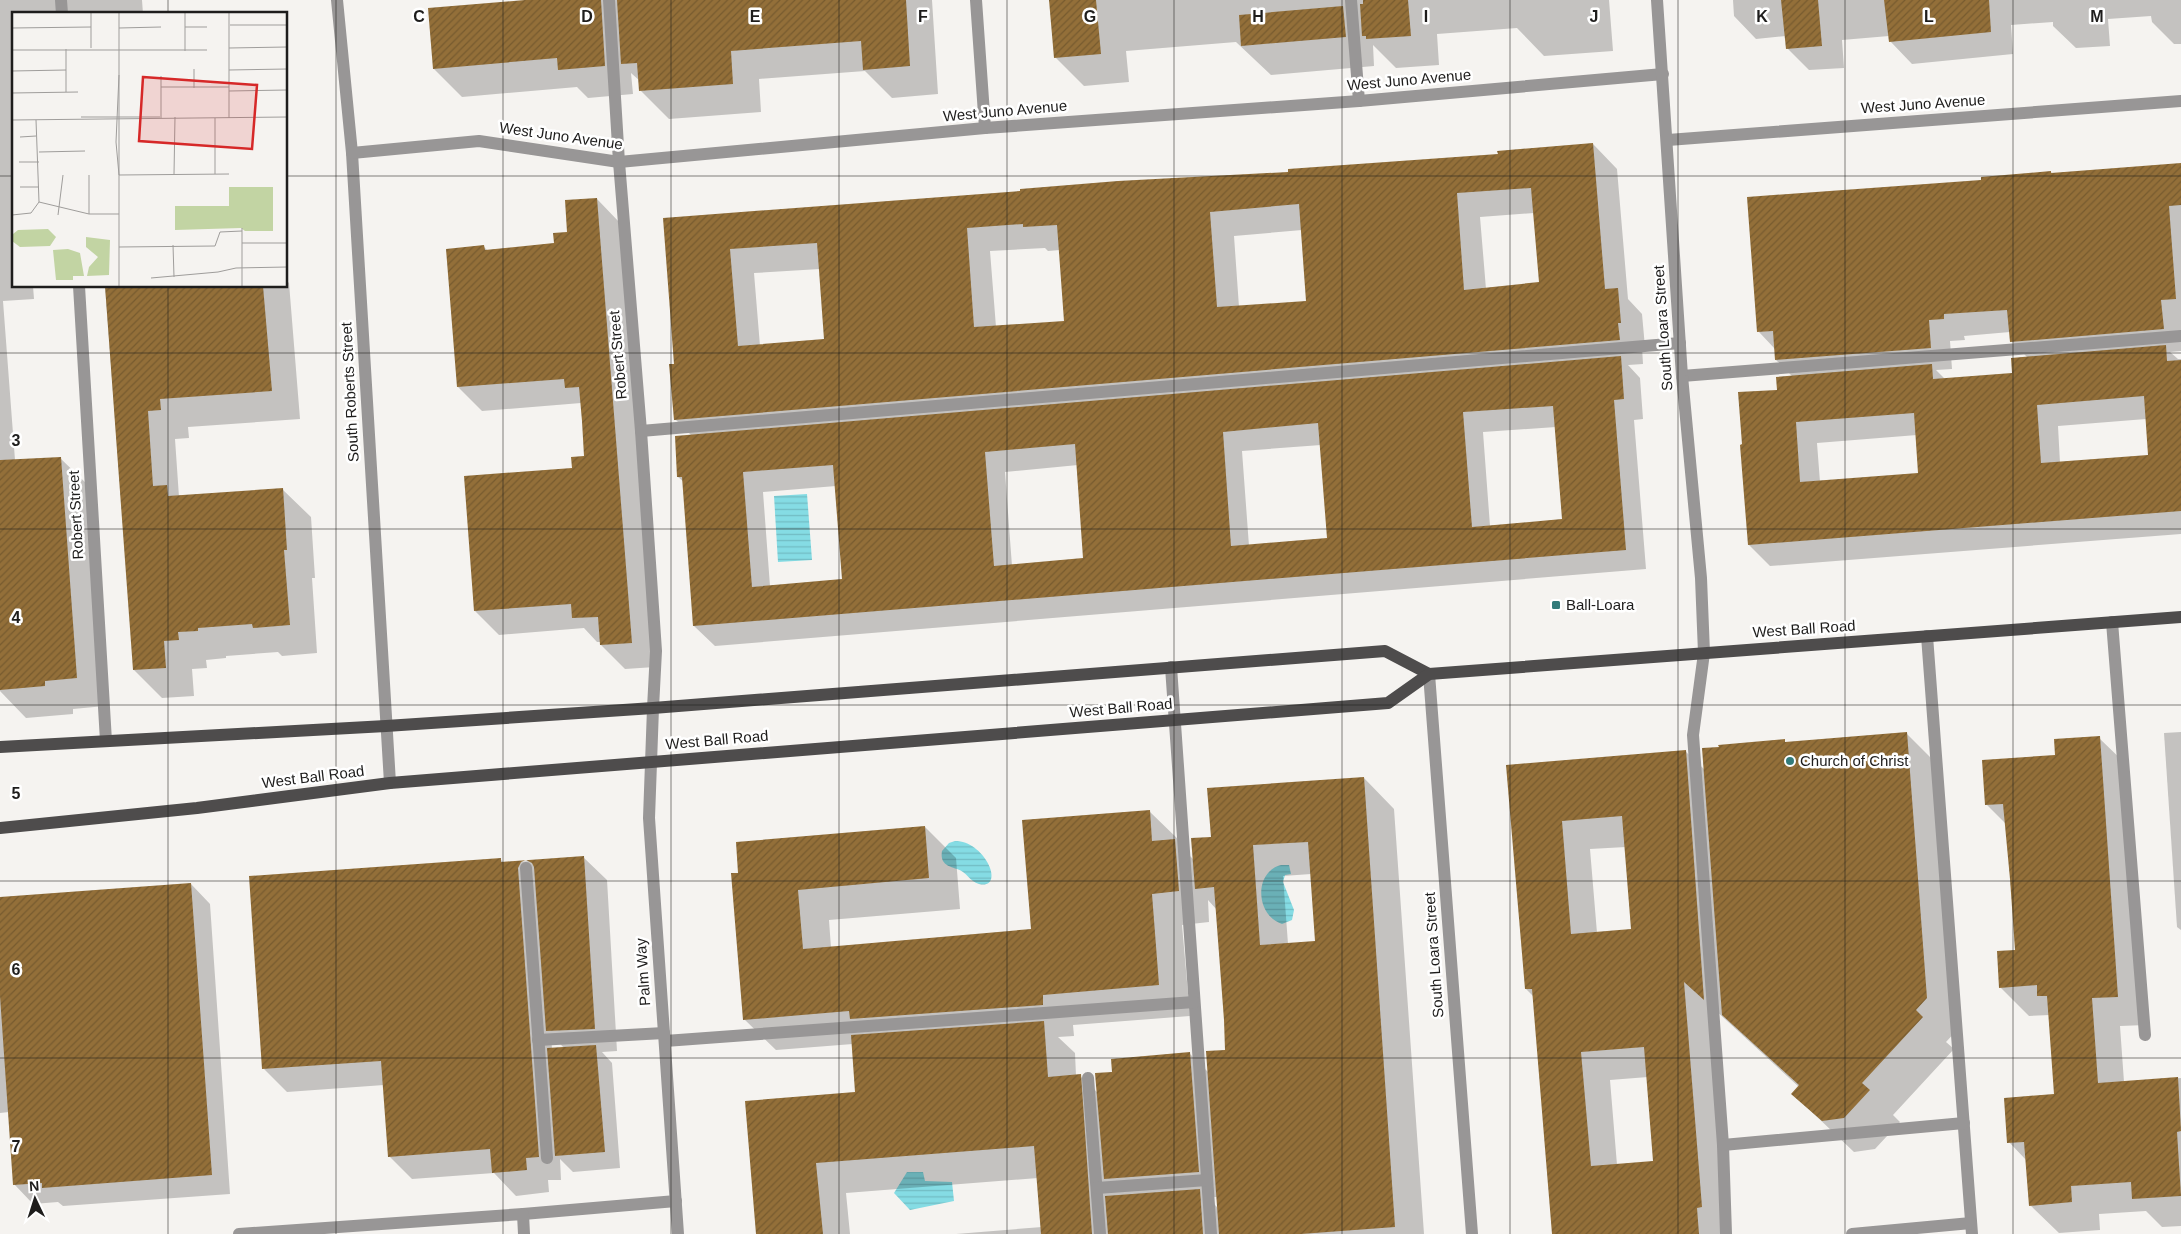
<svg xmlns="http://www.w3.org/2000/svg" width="2181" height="1234" font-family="Helvetica,sans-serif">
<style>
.water{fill:url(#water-rules)}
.shadow{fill:#0003;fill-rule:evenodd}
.building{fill:url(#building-hatch);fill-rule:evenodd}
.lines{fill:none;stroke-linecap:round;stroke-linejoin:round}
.service{stroke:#989696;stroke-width:12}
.minor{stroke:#989696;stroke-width:12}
.tertiary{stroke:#989696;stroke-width:12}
.primary{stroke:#4e4c4c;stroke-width:12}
.grid{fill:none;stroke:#1e1d1c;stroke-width:1;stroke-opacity:0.55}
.poi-dot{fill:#327b7a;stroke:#fff;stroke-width:2}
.labels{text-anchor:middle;stroke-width:5;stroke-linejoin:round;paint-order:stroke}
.street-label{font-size:15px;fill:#1e1d1c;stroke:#fff}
.poi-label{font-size:15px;fill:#1e1d1c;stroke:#fff;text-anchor:start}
.inset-road{fill:none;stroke:#9f9d9b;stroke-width:1}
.view{fill:#d62828;fill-opacity:0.15;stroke:#d62828;stroke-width:2.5}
.inset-edge{fill:none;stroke:#1e1d1c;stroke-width:2.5}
.grid-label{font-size:16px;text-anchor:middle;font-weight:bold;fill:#1e1d1c;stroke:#fff;stroke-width:5;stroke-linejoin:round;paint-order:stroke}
</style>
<defs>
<pattern id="water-rules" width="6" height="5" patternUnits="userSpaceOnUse" patternTransform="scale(1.25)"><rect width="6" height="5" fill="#85dce4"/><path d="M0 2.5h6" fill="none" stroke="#72bcc3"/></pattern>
<pattern id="building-hatch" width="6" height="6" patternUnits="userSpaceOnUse" patternTransform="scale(1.25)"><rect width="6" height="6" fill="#936f39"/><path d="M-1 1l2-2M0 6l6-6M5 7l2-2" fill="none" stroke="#775b2f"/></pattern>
</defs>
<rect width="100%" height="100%" fill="#f5f3f0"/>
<!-- water -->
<g class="water">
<path d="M807 494 812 560 778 562 774 496Z"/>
<path d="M955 841C986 841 1006 890 979 884 970 882 966 871 957 869 947 866 940 863 942 851L949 843Z"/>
<path d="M1281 865H1289L1291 874 1285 875 1283 882 1294 910 1292 920 1282 924C1256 916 1253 872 1281 865Z"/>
<path d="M907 1172H923L925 1181 952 1182 954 1201 910 1210 894 1193Z"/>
</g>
<!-- shadow -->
<g class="shadow">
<path d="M0 0H142L143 14H14V286H33L34 299 3 301 15 460 60 458 89 486 105 706 73 709V714L26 718 0 691Z"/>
<path d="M538 0H932L938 94 892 98 865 71 759 79 761 112 669 119 641 91 640 81 631 73 633 94 588 98 577 87 462 97 434 69Z"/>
<path d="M1051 0H1609L1613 51 1544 56 1517 28 1437 34 1439 65 1396 68 1373 45 1374 66 1271 75 1236 42 1126 51 1129 82 1084 86 1055 57Z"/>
<path d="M1733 0H2181V44H2174L2152 22 2151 16 2108 19 2110 46 2076 48 2053 26V22L2011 25 2013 54 1912 64 1890 41 1889 36 1842 40 1844 68 1809 70 1787 48 1786 36 1756 39 1734 16Z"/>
<path d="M1593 144 1617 169 1628 299 1642 314 1645 347H1642L1643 364 1628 365 1640 378 1643 419 1634 420 1646 569 715 646 694 626 684 482 678 477 692 436 675 419 676 365 664 219 1289 173 1499 155ZM1534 213 1540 283 1486 289 1480 217ZM1302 230 1307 302 1239 307 1234 236ZM1045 248 1048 251 1060 250 1065 322 996 327 990 251ZM820 269 825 340 760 346 754 273ZM1556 427 1563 520 1490 526 1483 432ZM1321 445 1328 539 1249 546 1242 451ZM1078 465 1085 559 1012 566 1005 472ZM836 486 843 580 770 586 763 492Z"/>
<path d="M2181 164V351L2170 352 2178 359H2181V534L1770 566 1749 545 1778 391 1793 377 1776 360 1775 349 1759 332 1983 181 2051 172 2053 174ZM2010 332 2011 341 2028 358 2013 374 1945 379 1936 370 1952 369 1950 341 1965 340 1964 336ZM2146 419 2149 457 2060 463 2058 426ZM1917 435 1920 474 1820 482 1817 443Z"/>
<path d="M597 199 621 224 655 667 625 669 601 645V642H597L584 628 499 635 475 611 573 469 585 457 581 403 482 411 458 387 484 247 488 251 555 244 569 233Z"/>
<path d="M286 280 289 283 300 419 188 427 189 438 175 439 179 497 282 489 311 517 315 578H312L317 653 282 656 278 652 226 656V658L206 660 207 668 192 669 194 696 162 698 134 670 105 286H286Z"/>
<path d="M2181 732V930L2177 927 2164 733Z"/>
<path d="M1906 733 1938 765 1958 1029 1946 1042 1954 1049 1893 1115 1900 1122 1875 1149 1854 1152 1793 1094 1799 1087 1713 1008 1731 1234H1557L1534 997 1526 989 1507 766 1685 751 1705 770 1784 741 1786 743ZM1626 847 1633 931 1597 933 1590 849ZM1648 1077 1655 1162 1617 1165 1610 1080Z"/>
<path d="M2099 738 2128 766 2146 1025 2120 1026 2124 1082 2181 1078V1226L2162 1227 2146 1211 2099 1214 2100 1230 2059 1233 2030 1205 2027 1161 2009 1142 2056 1095 2050 1015 2029 1016 2001 988 2016 951 2006 824 1986 804 2057 756Z"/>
<path d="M1364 778 1394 809 1424 1234H956L1042 1227 1038 1178 846 1193 850 1234H757L856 1094 853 1044 776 1050 744 1019 740 874 925 827 956 858 960 909 829 920 831 948 1032 930 1149 811 1181 842V847L1194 860 1212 838ZM1311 874 1316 942 1288 944 1283 876ZM1208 900 1217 910 1227 1051 1209 1073 1190 1054 1114 1073 1098 1093 1080 1076H1076L1075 1053 1058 1037 1074 1036 1073 1025 1190 1016 1182 925 1209 922ZM1207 1197H1218L1219 1209Z"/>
<path d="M583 857 607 880 617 1051 602 1052 612 1063 620 1168 573 1172 560 1159 561 1180H548L549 1192 516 1196 494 1173 412 1179 389 1156 384 1085 287 1092 264 1069 500 859 504 863ZM551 1034 564 1048 552 1049Z"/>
<path d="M191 884 210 904 230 1194 63 1206 58 1202 33 1204 14 1184 9 1112 0 1113V898Z"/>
</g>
<!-- building -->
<g class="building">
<path d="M525 0H601L605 66 558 70 557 58 433 69 428 8Z"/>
<path d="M617 0H906L910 66 863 70 861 41 731 51 733 84 639 91 637 63 621 64Z"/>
<path d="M1049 0H1096L1101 54 1054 58Z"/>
<path d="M1363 0H1408L1411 36 1366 39V36H1362L1360 4H1363Z"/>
<path d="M1781 0H1818L1822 46 1786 49Z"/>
<path d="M1884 0H1989L1991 32 1889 42Z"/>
<path d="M1343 6 1346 37 1241 46 1239 15Z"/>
<path d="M1593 143 1605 289 1618 288 1621 323H1618L1620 340 674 420 669 364H674L663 218 1020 191V189L1118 181 1288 172V169L1498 154 1497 151ZM1531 188 1539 282 1464 290 1457 193ZM1299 204 1306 301 1217 307 1210 212ZM1023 224V227L1057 225 1064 321 974 327 967 228ZM817 243 824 339 738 346 730 249Z"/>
<path d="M2181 163V205L2169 206 2176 299 2161 300 2164 329 2010 342 2007 310 1944 314V319L1929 320 1931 348 1775 360 1773 331 1757 332 1747 197 1981 180V177L2051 171V173Z"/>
<path d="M597 198 632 643 600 645 598 617 572 618 571 604 474 611 464 476 572 468 571 457 584 456 582 421 579 387 565 388 564 379 457 387 446 249 484 245 485 250 554 243 553 233 567 232 565 200Z"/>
<path d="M105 286H263L272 391 160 399 161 410 148 411 153 486 167 485 168 496 283 488 287 550H284L290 625 253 628 252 624 198 628V631L178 632 179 640 164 641 166 668 133 670Z"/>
<path d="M2166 345 2167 361 2181 360V511L1748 545 1740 445 1742 444 1738 392 1777 390 1776 377 1932 364 1933 379 2012 373 2011 358ZM2144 396 2148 455 2041 463 2037 405ZM1914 413 1918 473 1800 482 1796 422Z"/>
<path d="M1621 356 1624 399 1614 400 1626 550 693 626 682 477H677L675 436ZM1553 406 1562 519 1472 527 1463 412ZM1318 423 1327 538 1231 546 1223 432ZM1075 444 1083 558 994 566 985 452ZM833 465 842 579 752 587 743 472Z"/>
<path d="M61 457 77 678 45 681V686L0 690V460Z"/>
<path d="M1907 732 1927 998 1916 1010 1923 1017 1862 1083 1870 1090 1844 1118 1822 1121 1791 1094 1799 1085 1722 1015 1702 748 1719 747 1718 745 1785 739V742Z"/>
<path d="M2100 736 2118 997 2092 998 2098 1083 2178 1077 2181 1131 2177 1132 2181 1196 2132 1199 2131 1182 2071 1186 2072 1202 2029 1206 2024 1142 2007 1143 2004 1098 2054 1094 2047 996H2037V985L1999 988 1997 951 2015 950 2010 879 2003 804 1985 805 1982 760 2055 755 2054 739Z"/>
<path d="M1686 750 1704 1000 1684 982 1702 1207 1697 1208 1699 1234H1552L1532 989H1525L1506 765ZM1622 816 1631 929 1571 934 1562 821ZM1644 1047 1653 1161 1591 1166 1581 1052Z"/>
<path d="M1364 777 1395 1227 1301 1234H1219L1206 1051 1225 1050 1224 1020 1214 887 1195 889 1191 838 1211 837 1207 788ZM1308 842 1315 941 1260 945 1253 845Z"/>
<path d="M1150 810 1152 841 1175 839 1179 891 1152 894 1159 985 1043 995V1005L850 1019 849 1011 743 1020 731 873H738L736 842 925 826 929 878 798 890 803 949 1031 929 1022 820Z"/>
<path d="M584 856 595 1029 546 1031 534 867 532 863 526 860 521 862 518 868 539 1157 526 1158 527 1170 492 1173 490 1149 388 1157 381 1061 262 1069 249 876 501 858V862Z"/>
<path d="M191 883 212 1175 42 1188V1183L13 1185 0 996V897Z"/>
<path d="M1044 1021 1048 1077 1081 1074 1092 1234H1041L1034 1146 816 1163 823 1234H756L745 1101 855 1092 851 1035Z"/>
<path d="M596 1045 605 1152 555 1156 547 1048Z"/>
<path d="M1190 1052 1199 1172 1104 1179 1095 1073 1112 1072 1111 1059Z"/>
<path d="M1200 1189 1203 1234H1108L1105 1196Z"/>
</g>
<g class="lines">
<!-- service -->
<g class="service">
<path d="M61 0 62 14"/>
<path d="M609 0 619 162 641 431 656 651 653 708"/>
<path d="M1351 0 1359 101"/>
<path d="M79 286 106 741"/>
<path d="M1682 376 2181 336"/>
<path d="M641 431 1680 343"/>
<path d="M2112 622 2145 1035"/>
<path d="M1927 636 1972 1234"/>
<path d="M1704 653 1693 735 1723 1145 1726 1234"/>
<path d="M1171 667 1211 1234"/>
<path d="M526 868 547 1158"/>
<path d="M538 1040 664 1033"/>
<path d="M665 1041 1194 1002"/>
<path d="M1088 1078 1100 1234"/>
<path d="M1723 1145 1964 1123"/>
<path d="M1097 1188 1207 1180"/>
<path d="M523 1214 676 1201"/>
<path d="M239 1234 523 1214 524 1234"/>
<path d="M1852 1234 1971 1223"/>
</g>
<!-- minor -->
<g class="minor">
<path d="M337 0 352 153 390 783"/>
<path d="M976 0 985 128"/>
<path d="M1668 140 2181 101"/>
<path d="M352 153 479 141 619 162 985 128 1359 101 1663 74"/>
<path d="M1429 674 1472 1234"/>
<path d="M653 708 649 818 678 1234"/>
</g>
<!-- tertiary -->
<path class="tertiary" d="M1657 0 1682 376 1701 578 1704 653"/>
<!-- primary -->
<g class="primary">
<path d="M0 747 386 726 653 708 1385 651 1429 674"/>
<path d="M0 828 197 808 390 783 1388 703 1429 674 2181 617"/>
</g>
</g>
<!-- grid -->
<path class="grid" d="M168 0V14M336 0V1234M503 0V1234M671 0V1234M839 0V1234M1007 0V1234M1174 0V1234M1342 0V1234M1510 0V1234M1678 0V1234M1845 0V1234M2013 0V1234M0 176H14M286 176H2181M168 286V1234M0 353H2181M0 529H2181M0 705H2181M0 881H2181M0 1058H2181"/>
<!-- markers -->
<g class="poi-dot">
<rect x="1551" y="600" width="10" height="10" rx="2.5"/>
<circle cx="1790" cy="761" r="5"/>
</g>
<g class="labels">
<!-- street labels -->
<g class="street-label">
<text transform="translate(1409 80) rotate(-5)" y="5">West Juno Avenue</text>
<text transform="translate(1923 104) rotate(-4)" y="5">West Juno Avenue</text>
<text transform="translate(1005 111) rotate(-5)" y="5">West Juno Avenue</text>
<text transform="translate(561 136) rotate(8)" y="5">West Juno Avenue</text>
<text transform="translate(1663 328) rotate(-94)" y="5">South Loara Street</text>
<text transform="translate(618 355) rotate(-95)" y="5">Robert Street</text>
<text transform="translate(350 392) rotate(-93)" y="5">South Roberts Street</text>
<text transform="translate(76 515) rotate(-93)" y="5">Robert Street</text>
<text transform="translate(1804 629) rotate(-4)" y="5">West Ball Road</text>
<text transform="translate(1121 708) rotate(-5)" y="5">West Ball Road</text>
<text transform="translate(717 740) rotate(-5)" y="5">West Ball Road</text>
<text transform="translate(313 777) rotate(-7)" y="5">West Ball Road</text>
<text transform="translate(1434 955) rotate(-94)" y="5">South Loara Street</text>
<text transform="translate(643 972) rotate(-94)" y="5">Palm Way</text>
</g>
<!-- poi labels -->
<g class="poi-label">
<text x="1566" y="610">Ball-Loara</text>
<text x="1800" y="766">Church of Christ</text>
</g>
</g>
<!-- overview -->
<g transform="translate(12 12)">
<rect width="275" height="275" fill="#f5f3f0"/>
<path d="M217 175H261V219H233L229 216 163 218V194H217ZM36 217 44 225 38 234 8 235 0 229 1 222 6 218ZM74 225 98 228 97 263 75 264 77 255 86 245 74 235ZM56 237 68 241 72 264H61V268H44L41 238Z" fill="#c2d4a3"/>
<path class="inset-road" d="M107 0V275M217 0V106M218 13H275M173 15H195M0 16 79 15M107 16 149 15M79 36V0M217 36 275 35M54 37V80M0 38H195M173 39V0M182 57V76M217 58 275 57M0 59 54 58M107 63 104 130 107 163M149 75H217M217 79 275 78M0 81 66 80M69 105H148M149 106V64M203 106V162M0 108 275 105M24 108 27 190M8 125 24 124M27 140 73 139M7 150H27M162 162 163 105M77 163V202M107 163 217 162M8 175H27M0 203 19 201 27 190 77 202H107M46 203 51 163M230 216V275M230 231H275M161 233 162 265M107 235 203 234 208 220 230 219M139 266 206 260 224 256 275 255"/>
<path class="view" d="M131 65 245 73 240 137 127 129Z"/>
<rect width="275" height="275" class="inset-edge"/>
</g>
<g class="grid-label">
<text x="419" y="22">C</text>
<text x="587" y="22">D</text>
<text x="755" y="22">E</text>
<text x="923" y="22">F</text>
<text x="1090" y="22">G</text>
<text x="1258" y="22">H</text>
<text x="1426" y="22">I</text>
<text x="1594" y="22">J</text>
<text x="1762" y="22">K</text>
<text x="1929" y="22">L</text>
<text x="2097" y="22">M</text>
<text x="16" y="446">3</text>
<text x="16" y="623">4</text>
<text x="16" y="799">5</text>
<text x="16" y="975">6</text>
<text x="16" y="1152">7</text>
</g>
<!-- north arrow -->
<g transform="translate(35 1199) rotate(356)" stroke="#ffffff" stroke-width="4" paint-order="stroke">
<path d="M0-4L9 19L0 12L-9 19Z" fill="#1e1d1c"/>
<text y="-8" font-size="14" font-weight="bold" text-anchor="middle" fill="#1e1d1c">N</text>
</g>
</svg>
